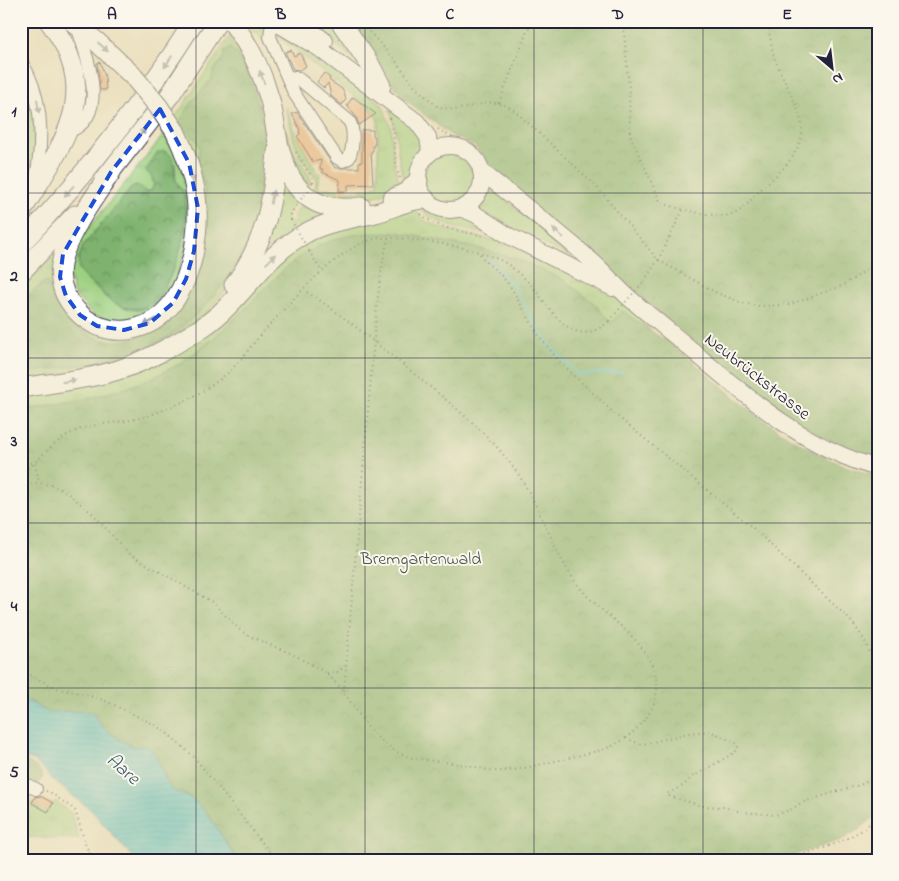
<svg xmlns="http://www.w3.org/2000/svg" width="899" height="881" font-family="'Indie Flower',sans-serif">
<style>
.grass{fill:url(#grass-tufts);stroke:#60795e;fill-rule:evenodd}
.forest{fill:url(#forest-crowns);stroke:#506a54}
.water{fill:url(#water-rules);stroke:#3b7283}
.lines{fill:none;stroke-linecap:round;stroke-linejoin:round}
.stream{stroke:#54c2cb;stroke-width:2.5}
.building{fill:#edaa76}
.minor-casing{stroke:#403e4f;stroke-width:14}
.major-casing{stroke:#403e4f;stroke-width:18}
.highway-casing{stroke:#403e4f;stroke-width:21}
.path{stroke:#403e4f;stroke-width:2;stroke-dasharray:1 4;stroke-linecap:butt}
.minor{stroke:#fff;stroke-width:12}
.major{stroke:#fff;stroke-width:16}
.highway{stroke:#fff;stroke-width:19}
.highway-bridge-casing{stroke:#403e4f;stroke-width:21;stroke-linecap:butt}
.path-bridge{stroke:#403e4f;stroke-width:2;stroke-dasharray:1 4;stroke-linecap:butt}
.highway-bridge{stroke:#fff;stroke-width:19}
.oneway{fill:#9c9ca7}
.marked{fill:none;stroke:#1d4ed8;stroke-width:4;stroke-dasharray:10 6;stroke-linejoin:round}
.grid{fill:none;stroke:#22223b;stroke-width:1;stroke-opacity:0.55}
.labels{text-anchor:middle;stroke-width:4;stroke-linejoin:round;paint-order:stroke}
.street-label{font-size:18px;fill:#22223b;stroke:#fbf7ec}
.park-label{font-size:18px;fill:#475650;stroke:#fbf7ec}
.water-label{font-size:19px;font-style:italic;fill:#345a6d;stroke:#fbf7ec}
.neatline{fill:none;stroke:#22223b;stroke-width:2}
.grid-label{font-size:16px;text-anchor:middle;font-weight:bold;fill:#22223b}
</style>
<defs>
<pattern id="grass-tufts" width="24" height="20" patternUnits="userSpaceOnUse" patternTransform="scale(1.25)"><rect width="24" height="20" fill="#9dd080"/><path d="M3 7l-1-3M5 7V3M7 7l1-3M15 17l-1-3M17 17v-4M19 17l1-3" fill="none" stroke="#87b270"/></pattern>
<pattern id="forest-crowns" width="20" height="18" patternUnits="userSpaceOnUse" patternTransform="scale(1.25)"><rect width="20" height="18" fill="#7eb26e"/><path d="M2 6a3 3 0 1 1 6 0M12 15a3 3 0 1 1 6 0" fill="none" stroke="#67905c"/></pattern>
<pattern id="water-rules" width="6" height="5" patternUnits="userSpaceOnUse" patternTransform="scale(1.25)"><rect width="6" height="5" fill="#54c2cb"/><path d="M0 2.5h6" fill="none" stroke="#49a6af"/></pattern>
</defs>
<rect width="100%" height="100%" fill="#fbf7ec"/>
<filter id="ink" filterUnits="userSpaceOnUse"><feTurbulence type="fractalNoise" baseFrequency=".02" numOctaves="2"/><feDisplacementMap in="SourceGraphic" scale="10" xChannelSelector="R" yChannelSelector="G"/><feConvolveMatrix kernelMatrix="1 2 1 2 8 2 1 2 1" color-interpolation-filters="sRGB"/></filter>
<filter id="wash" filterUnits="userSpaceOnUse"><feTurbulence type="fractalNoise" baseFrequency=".0096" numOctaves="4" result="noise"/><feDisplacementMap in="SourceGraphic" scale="20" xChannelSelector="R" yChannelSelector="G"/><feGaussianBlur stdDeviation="1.12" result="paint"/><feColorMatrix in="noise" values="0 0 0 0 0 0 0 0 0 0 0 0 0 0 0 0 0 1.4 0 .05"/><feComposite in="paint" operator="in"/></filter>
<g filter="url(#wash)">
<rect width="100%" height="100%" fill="#ebe0be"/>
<!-- grass -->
<g class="grass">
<path d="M246 21H249L264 29 269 47 267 48 258 33 255 34Z"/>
<path d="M307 21H336L364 68Z"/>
<path d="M281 30 382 104 391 127 394 164 401 187 386 193 358 201 326 198 323 194 312 190 316 184V178L301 158 294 141 286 107C295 131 304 154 320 175L317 185 320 189C325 187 330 189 336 190 349 192 367 192 378 184V121L374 112 282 40 276 44 274 34Z"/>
<path d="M230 36 243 57 249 63 271 138 266 207 230 285 209 310 189 327 126 361 21 382V374C60 367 115 364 151 346 197 324 236 277 253 229 256 219 258 209 260 199 262 191 265 182 266 173 270 131 256 89 236 53L225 50 223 58 213 72 212 79 192 102 180 125C184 128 196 138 199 143 201 148 198 153 198 158 198 164 201 171 202 176 208 204 211 235 204 263 192 308 143 357 94 337 70 327 57 302 45 281L21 302V290L56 254 75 316 145 330 199 247 174 119Z"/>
<path d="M21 73C38 110 41 159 21 195L24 107 21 95Z"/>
<path d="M389 109 420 129 423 153 416 166 414 177 406 184C395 161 400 134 389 109Z"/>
<path d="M284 127H285L293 150 310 177 311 183 308 186 293 164Z"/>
<path d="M166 132 172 142 187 184 190 233 175 285 153 312 122 323 94 316 74 294 68 272 76 244ZM154 160 175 164 176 182 183 191 185 197V228L170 277 161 293 151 303 144 308 138 310 127 308 105 297 100 290 87 280 80 254 84 245 130 190 137 185 146 192 151 191C157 183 151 176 147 169Z"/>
<circle cx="449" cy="178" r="25"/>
<path d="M279 167 300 198C293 206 284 214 291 224L295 222 293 216 294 214 304 201 335 210 271 250 266 248Z"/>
<path d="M485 184 593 269 474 209V205L482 194Z"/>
<path d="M419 206 427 207 443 214H462L495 235C471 230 433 228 419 206Z"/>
<path d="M412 207 425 221 441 228 505 243 588 280 616 298 641 317 650 331 622 311 612 324 522 261 485 250 401 233 373 234 338 238 307 252 214 338 179 364 146 382 87 399 21 410V394C29 397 38 399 45 393L110 378 279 265 282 263 281 259 302 241Z"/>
<path d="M55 801 71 813 79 839 21 837V820L26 822 29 816 23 811 30 802 48 811Z"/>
</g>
<!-- forest -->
<g class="forest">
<path d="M348 21H878V460C820 442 778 410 731 373L494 173 476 147 449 134 407 101 381 71Z"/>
<path d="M231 48C249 62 263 117 265 139 271 211 240 281 182 325 172 334 160 343 147 348 107 364 63 366 21 374V302L45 281C51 284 51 290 54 296 62 313 76 329 93 337 111 345 131 341 148 333 203 308 212 246 205 192 204 181 199 170 198 159 198 154 201 149 199 144 195 137 183 129 179 122L192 102 212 79 213 72 223 58 225 50Z"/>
<path d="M21 95C28 122 29 150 21 176Z"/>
<path d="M164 151C178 156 172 170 176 181 178 187 184 190 185 197 189 232 178 264 161 293L160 297 155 303H151C148 305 145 308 141 309 131 311 112 304 105 296 102 293 100 290 97 288 90 282 81 277 79 268 77 259 80 253 84 245L133 186 137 185 146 192 151 191C157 183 152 176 146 171L147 169 157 153Z"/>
<path d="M401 233 485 250 522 261 564 280 594 303 611 323 622 311 661 338 667 340C729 392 795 457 878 476V814L858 830 841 840 779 860H238L206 812 189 796 174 792 168 784 162 768 145 745 134 747C125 742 114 737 106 730 99 725 97 716 90 712L64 711 49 713 21 697V410C77 401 127 394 177 365 199 352 221 333 239 315 272 283 290 255 336 239 356 232 380 234 401 233Z"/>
<path d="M21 760H24C32 764 41 768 43 778L40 780 37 784 21 779Z"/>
</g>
<!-- water -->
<path class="water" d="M21 697 49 713 64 711 90 712C97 716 99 725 106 730 114 737 124 742 134 747L145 745C161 755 159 770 168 784 175 796 182 792 190 798 212 812 222 840 238 860H135L90 809 50 778 43 768 37 764 36 761 21 756Z"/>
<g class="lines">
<!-- stream -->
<path class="stream" d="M488 260 513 285 539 331 554 351 579 375 622 372"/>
</g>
<g id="blocks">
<!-- building -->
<g class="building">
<path d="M291 50 294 56 300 53 306 66 299 70 293 69 285 52Z"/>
<path d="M100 62 105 77 106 90H100L97 63Z"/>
<path d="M324 73 330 78 329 80 342 89 344 93 346 99 342 105 331 96 328 83 324 88 317 82Z"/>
<path d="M353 97 376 114 359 125 356 117 347 105Z"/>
<path d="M297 112 335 168H359V162H362V130H373V136H375V145H373V151H371L373 184 348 185V191H339L340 180 322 172 323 169H320L321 160 313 162 297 136 300 134 299 131 300 130 292 114Z"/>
<path d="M40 796 53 803 48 812 32 803 35 797Z"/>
</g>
</g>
</g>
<g filter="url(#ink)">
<use href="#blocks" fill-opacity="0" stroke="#403e4f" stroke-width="1"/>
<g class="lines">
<defs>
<g id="minor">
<path d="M274 22 271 29 270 37 294 93 337 158 343 161 349 158C353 148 355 130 349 121L299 79 295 77 288 79"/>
<path d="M21 61C44 98 44 140 35 182"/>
<path d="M68 132C111 116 87 58 77 26"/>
<path d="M21 782 36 789"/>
<path d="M875 860 878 857"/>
</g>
<g id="major">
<path d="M273 21 320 49 417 122 428 137 430 152"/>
<path d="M299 21 325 41"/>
<circle cx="450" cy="178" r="32"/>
<path d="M481 171C519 202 559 231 595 264 606 274 616 286 627 296 651 317 676 336 700 357 753 402 808 449 878 468"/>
<path d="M460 208 475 214 509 236 613 288"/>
</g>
<g id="highway">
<path d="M72 21 97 42 133 76"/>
<path d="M231 21C249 44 261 69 269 97 274 112 275 127 278 142 288 187 311 215 361 207"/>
<path d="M340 21 369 63 381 86"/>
<path d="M111 172C95 197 65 236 61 265 58 282 65 298 76 310 89 325 108 332 127 330 186 323 202 244 196 196 193 173 185 152 175 131"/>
<path d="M104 180 170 95 218 21"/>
<path d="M392 199 407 192 418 181"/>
<path d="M21 212C61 145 106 96 49 21"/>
<path d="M21 244C86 174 144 101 194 21"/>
<path d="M21 272 75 215"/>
<path d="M234 285C265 244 273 202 277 152"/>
<path d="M21 388C52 383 84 380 115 371 146 362 175 345 203 327 242 301 263 255 306 233 328 221 351 219 375 213 392 209 407 199 425 199"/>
</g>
</defs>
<!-- minor casing -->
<use href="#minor" class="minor-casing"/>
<!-- major casing -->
<use href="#major" class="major-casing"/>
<!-- highway casing -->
<use href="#highway" class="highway-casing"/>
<!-- path -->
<g class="path">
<path d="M359 21 392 56 415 87 438 107 454 110 492 102 507 106 515 111 596 186 658 260 715 292 742 303 758 306 788 305 839 287 855 278 878 261"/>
<path d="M623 21 629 87 630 135 660 201C671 209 718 218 731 215 745 211 752 197 762 188 780 172 800 156 802 130 803 114 783 79 776 62 771 49 770 35 768 21"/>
<path d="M499 103 528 29 534 21"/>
<path d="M390 118C397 138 392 161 401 180"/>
<path d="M438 129 453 138 470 145 483 159"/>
<path d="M296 152 313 179V184"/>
<path d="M421 214C437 230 464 231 484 236"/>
<path d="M291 220V213L297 205"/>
<path d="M309 251 322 272"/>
<path d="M480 254 485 261 499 273 510 286 539 336 560 362 616 415 753 528 850 620C866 639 871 653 878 676"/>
<path d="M644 281 658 260 683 210"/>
<path d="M21 462 35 463 39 483"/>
<path d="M21 475C40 459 56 438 80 429 98 423 118 423 136 419 166 411 200 396 224 376 239 364 249 348 262 334 285 307 344 240 380 238 411 237 475 247 502 261 513 267 522 276 531 285 551 308 573 354 609 321"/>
<path d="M21 484 39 483 51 485 66 492 93 514 129 554 212 602 240 630 249 636 292 654 325 672 340 687 372 733 396 752 409 757C428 761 447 762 466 765 479 767 491 772 503 771 526 769 550 762 573 757 587 753 603 751 616 744 640 731 665 702 655 673 642 633 601 616 577 584 553 551 542 511 520 477 491 433 447 401 407 368 373 341 340 313 304 290"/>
<path d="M21 671 59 689 85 694 108 702 155 725 167 733 194 757 276 860"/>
<path d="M327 673 338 672 345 666"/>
<path d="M344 691 377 305 382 266 388 238"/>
<path d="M626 738 640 744H644L689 733 710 731 738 744V749L734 753 692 777 684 785 667 794 669 796 702 806 724 807 741 812 776 815 790 810 801 803 838 791 860 785 873 778H878"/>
<path d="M46 791 51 793 75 810 86 846 93 860"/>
<path d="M21 810 30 799"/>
<path d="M786 860 841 842 862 830 878 817"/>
</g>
<!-- minor -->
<use href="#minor" class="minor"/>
<!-- major -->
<use href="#major" class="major"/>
<!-- highway -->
<use href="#highway" class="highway"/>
<defs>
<path id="highway-bridge" d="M133 76 158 106 175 131"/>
</defs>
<!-- highway-bridge casing -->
<use href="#highway-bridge" class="highway-bridge-casing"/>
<!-- path-bridge -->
<g class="path-bridge">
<path d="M301 199 311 188"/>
<path d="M291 220 309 251"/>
<path d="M609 321 644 281"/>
</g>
<!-- highway-bridge -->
<use href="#highway-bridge" class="highway-bridge"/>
</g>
<!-- one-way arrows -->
<defs><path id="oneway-solid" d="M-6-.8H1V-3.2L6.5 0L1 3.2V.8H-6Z" transform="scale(1.25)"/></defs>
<g class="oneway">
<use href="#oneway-solid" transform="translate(103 47) rotate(42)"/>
<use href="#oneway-solid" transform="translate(168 62) rotate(124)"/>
<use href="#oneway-solid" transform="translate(262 77) rotate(-111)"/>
<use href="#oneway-solid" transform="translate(38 106) rotate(81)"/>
<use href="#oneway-solid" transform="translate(141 134) rotate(-53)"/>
<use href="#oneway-solid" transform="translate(192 176) rotate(76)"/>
<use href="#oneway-solid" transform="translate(69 191) rotate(131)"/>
<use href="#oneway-solid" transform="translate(272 197) rotate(-80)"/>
<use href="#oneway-solid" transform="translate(558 233) rotate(-140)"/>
<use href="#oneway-solid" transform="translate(271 259) rotate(-44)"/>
<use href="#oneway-solid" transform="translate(150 322) rotate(151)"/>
<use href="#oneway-solid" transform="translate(69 381) rotate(-10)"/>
</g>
</g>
<!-- marked area -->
<path d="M0 0H899V881H0ZM160 109 189 163 198 208 194 251 186 279 173 303 150 323 124 330 97 326 80 315 66 296 60 277 63 254 111 172Z" fill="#ebe0be" fill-opacity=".55" fill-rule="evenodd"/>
<path class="marked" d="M160 109 189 163 198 208 194 251 186 279 173 303 150 323 124 330 97 326 80 315 66 296 60 277 63 254 111 172Z"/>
<!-- grid -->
<path class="grid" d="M196 21V860M365 21V860M534 21V860M703 21V860M21 193H878M21 358H878M21 523H878M21 688H878"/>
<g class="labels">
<!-- street labels -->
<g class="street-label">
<text transform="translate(758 376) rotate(38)" y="6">Neubrückstrasse</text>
</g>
<!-- park labels -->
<g class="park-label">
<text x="421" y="564">Bremgartenwald</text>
</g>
<!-- water labels -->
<g class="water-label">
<text transform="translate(124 768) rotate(41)" y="7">Aare</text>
</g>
</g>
<!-- margin -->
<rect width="899" height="881" fill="none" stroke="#fbf7ec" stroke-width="55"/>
<!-- north arrow -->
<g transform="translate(832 68) rotate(152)" stroke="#fbf7ec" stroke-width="4" paint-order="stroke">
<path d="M0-4L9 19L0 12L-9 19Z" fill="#22223b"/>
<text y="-8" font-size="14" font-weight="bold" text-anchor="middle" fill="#22223b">N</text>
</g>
<rect x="28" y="28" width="844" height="826" class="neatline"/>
<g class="grid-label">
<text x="112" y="19">A</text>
<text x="281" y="19">B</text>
<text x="450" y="19">C</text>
<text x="618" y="19">D</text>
<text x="787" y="19">E</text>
<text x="14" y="116">1</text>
<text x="14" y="281">2</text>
<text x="14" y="446">3</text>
<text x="14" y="611">4</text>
<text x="14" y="777">5</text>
</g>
</svg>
